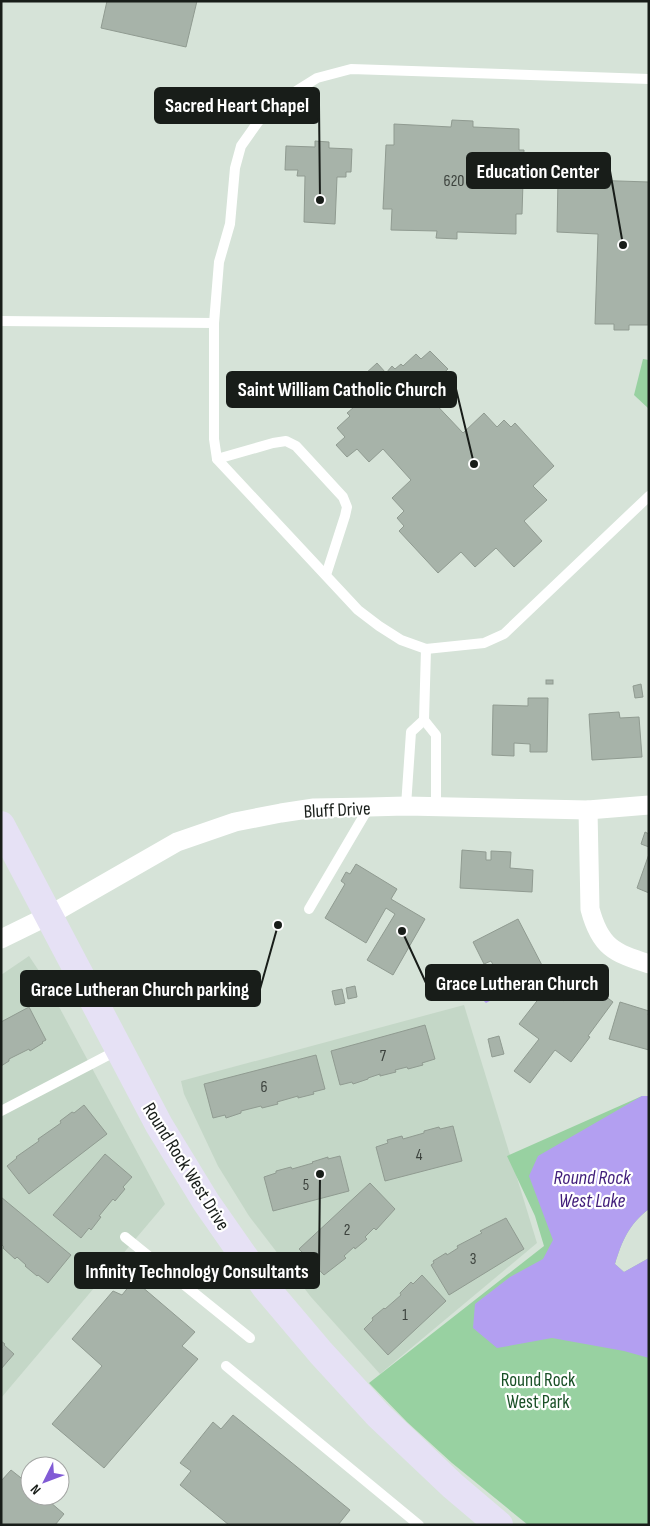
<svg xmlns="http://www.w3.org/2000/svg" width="650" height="1526" font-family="'Sofia Sans Condensed',sans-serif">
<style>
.built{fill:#c4d7c7}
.green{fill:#98d1a1}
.water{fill:#b39ff1}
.building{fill:#a7b3a9;stroke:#909b91}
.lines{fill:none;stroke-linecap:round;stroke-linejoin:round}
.lane{stroke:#fff;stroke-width:10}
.street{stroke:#fff;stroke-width:19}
.secondary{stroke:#e6e1f5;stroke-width:28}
.labels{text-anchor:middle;stroke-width:4.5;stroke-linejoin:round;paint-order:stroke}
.number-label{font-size:16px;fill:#3c423d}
.street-label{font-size:19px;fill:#181d19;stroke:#fff}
.park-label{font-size:19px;fill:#1a5027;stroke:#fff}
.water-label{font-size:20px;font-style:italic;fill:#401d7a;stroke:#fff}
.leader{fill:none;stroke:#181d19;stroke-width:2}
.callout-dot{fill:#181d19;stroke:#fff;stroke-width:2}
.callout{fill:#181d19;stroke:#181d19;stroke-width:2}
.callout-label{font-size:20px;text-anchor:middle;font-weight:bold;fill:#fff}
</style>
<rect width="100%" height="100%" fill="#d6e3d8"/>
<!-- built -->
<g class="built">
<path d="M29 956 43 977 165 1204 1 1398V975Z"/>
<path d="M464 1005 537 1243 380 1374 311 1297 249 1216 218 1166 184 1094 181 1081Z"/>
</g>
<!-- green -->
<g class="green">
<path d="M643 359 649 360V409L634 395Z"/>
<path d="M642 1096H649V1209C629 1224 622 1241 615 1264L624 1272 649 1258V1525H528L452 1463 407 1422 369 1383 544 1246 535 1216 507 1156Z"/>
</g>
<!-- water -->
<g class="water">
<path d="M478 965 481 967 489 982 498 983 503 994 486 1003 473 990 468 972 469 970Z"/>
<path d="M642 1096H649V1209C629 1224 622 1241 615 1264L624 1272 649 1258V1358L624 1351 552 1338 497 1348 473 1328 475 1304 510 1277 543 1259 553 1240 529 1176 538 1156Z"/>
</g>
<!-- building -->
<g class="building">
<path d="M107 1H197L186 47 101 28Z"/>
<path d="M452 120 473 121V127L519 129V150H524L522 214H516V234L457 232V239L436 238 437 231 391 230 392 209H383L386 145H394V124L451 127Z"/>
<path d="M315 141 329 142V148L352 149 351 172H346V177H337L335 224 304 222 305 176H297L298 170H285L286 146 315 147Z"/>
<path d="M558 179 649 182 648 325H629V330H614V324H595L598 234 557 232Z"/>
<path d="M430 351 448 369 438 378 442 383 428 396 463 433 484 413 497 427 504 420 511 427 515 423 554 466 533 486 547 500 524 521 542 541 514 567 496 548 475 567 461 552 438 573 399 531 404 526 397 518 404 511 392 498 411 480 383 449 369 462 357 449 347 457 336 445 345 437 337 428 350 416 347 413 354 407 352 405 360 398 350 388 377 363 386 373 392 366 395 369 401 364 403 366 416 354 421 359Z"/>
<rect x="546" y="680" width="7" height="4"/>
<path d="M641 684 643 697 635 698 633 686Z"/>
<path d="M528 698H548L547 752H530V744L514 743V756L492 755 493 705 528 706Z"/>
<path d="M619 712 620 718 639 717 642 757 592 760 589 714Z"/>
<path d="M645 832 649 834V847L641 844Z"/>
<path d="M462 850 486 852V860H491V851L511 852 510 868 533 870 532 892 460 888Z"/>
<path d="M649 854V893L637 888Z"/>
<path d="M356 864 397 889 391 899 425 919 393 975 367 960 395 914 386 908 366 943 325 918 345 884 341 881 346 872 350 874Z"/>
<path d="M518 919 545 971 518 985 509 969 498 974 491 961 484 964 473 942Z"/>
<path d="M355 986 357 997 348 999 346 988Z"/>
<path d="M593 987 613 1002 588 1036 590 1037 571 1062 555 1050 530 1083 514 1071 539 1039 519 1024 547 988 564 1001 571 992 582 1000Z"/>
<path d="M342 989 345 1003 335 1005 332 991Z"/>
<path d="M620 1002 649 1011 648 1015H649V1050L609 1039Z"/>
<path d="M29 1007 46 1040 42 1042 43 1043 30 1051 29 1049 9 1059V1061L1 1066V1022Z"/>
<path d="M425 1025 435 1059 422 1063 423 1065 408 1069 407 1067 395 1070 396 1072 380 1076V1074L368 1078V1079L353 1084 352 1082 340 1085 331 1051Z"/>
<path d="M499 1036 504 1054 492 1057 488 1039Z"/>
<path d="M316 1055 325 1089 313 1092 314 1094 298 1098V1096L277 1102 278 1104 262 1108 261 1106 241 1111V1113L226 1118 225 1115 213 1118 204 1084Z"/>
<path d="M84 1105 107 1134 29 1194 7 1166 17 1158 16 1157 39 1141 38 1139 61 1123 60 1121 72 1112 74 1113Z"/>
<path d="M453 1126 462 1161 385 1181 376 1147 388 1143 387 1140 402 1136 403 1139 424 1133V1131L439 1127 440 1129Z"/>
<path d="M105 1154 132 1177 123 1187 125 1189 115 1201 113 1199 99 1216 101 1217 91 1230 89 1228 81 1238 53 1215Z"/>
<path d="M340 1156 349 1191 273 1211 264 1177 276 1173V1171L291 1167 292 1169 313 1163 312 1162 328 1157V1159Z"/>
<path d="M370 1183 395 1209 376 1230 374 1228 365 1237 367 1239 355 1249 354 1247 344 1256 346 1258 324 1275 299 1249Z"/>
<path d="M1 1197 71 1255 48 1283 38 1275 37 1276 25 1266 26 1265 17 1257 15 1259 3 1248 4 1247 1 1244Z"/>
<path d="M506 1218 524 1249 449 1295 431 1265 434 1263 433 1261 446 1253 447 1255 458 1248 457 1246 482 1233 480 1231Z"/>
<path d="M422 1275 446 1301 388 1355 364 1329 373 1320 372 1318 384 1308 385 1309 401 1295 400 1293 411 1282 413 1284Z"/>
<path d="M134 1280 195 1332 182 1346 198 1359 104 1468 52 1424 102 1366 72 1339 113 1291 122 1295Z"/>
<path d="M1 1341 5 1344 4 1345 14 1354 1 1369Z"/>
<path d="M233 1415 350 1510 338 1525H229L180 1485 191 1471 180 1463 213 1422 221 1429Z"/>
<path d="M11 1470 30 1485V1496H43L64 1514 55 1525H1V1481Z"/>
</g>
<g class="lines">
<!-- lane -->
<g class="lane">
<path d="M649 79 351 69 317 78 277 103 258 122 241 146 235 168 230 224 219 262 214 323V439L217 459 358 610 379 626 401 640 426 649 484 643 504 634 649 496"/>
<path d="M1 321 214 323"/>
<path d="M217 459 273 443 286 441 296 446 343 497 347 507 345 516 326 575"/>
<path d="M426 649 424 720 436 735V807"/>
<path d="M406 806 411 732 424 720"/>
<path d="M309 909 369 807"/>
<path d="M1 1111 118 1050"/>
<path d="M125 1237 250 1338"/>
<path d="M226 1366 419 1525"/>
</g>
<!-- street -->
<g class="street">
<path d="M588 810 590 909C600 947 614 953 649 964"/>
<path d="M1 939 48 916 177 842 235 822 281 813 314 808 369 807 406 806 588 810 649 805"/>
</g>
<!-- secondary -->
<path class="secondary" d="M1 825 159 1125 206 1202 266 1288 321 1353 378 1415 453 1486 499 1525"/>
</g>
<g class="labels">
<!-- number labels -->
<g class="number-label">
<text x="454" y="186">620</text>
<text x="383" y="1061">7</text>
<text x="264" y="1092">6</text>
<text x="419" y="1160">4</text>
<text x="306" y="1190">5</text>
<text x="347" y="1235">2</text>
<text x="473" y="1264">3</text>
<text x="405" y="1320">1</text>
</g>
<!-- street labels -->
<g class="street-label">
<text transform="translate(337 809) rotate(-3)" y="7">Bluff Drive</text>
<text transform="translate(187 1166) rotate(58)" y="7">Round Rock West Drive</text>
</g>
<!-- park labels -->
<g class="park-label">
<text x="538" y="1386">Round Rock<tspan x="538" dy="22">West Park</tspan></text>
</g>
<!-- water labels -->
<g class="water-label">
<text x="592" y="1184">Round Rock<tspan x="592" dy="23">West Lake</tspan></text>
</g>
</g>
<!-- callouts -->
<path class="leader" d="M320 200L319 105M623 245L610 171M474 464L456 389M402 931L426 983M278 925L260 989M320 1174L319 1271"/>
<g class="callout-dot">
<circle cx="320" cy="200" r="5"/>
<circle cx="623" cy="245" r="5"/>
<circle cx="474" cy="464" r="5"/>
<circle cx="402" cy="931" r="5"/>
<circle cx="278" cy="925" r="5"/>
<circle cx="320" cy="1174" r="5"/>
</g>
<g class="callout">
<rect x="155" y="88" width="164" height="35" rx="5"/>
<rect x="467" y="153" width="143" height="35" rx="5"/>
<rect x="227" y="372" width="229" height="35" rx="5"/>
<rect x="426" y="965" width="182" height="35" rx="5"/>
<rect x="21" y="971" width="239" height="35" rx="5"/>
<rect x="75" y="1253" width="244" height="35" rx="5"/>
</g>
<g class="callout-label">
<text x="237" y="112">Sacred Heart Chapel</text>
<text x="538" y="178">Education Center</text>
<text x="342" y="396">Saint William Catholic Church</text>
<text x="517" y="990">Grace Lutheran Church</text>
<text x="140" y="996">Grace Lutheran Church parking</text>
<text x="197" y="1278">Infinity Technology Consultants</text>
</g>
<!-- border -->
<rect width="650" height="1526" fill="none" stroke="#181d19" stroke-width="5"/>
<!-- north arrow -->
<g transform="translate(45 1481) rotate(228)"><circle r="24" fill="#ffffff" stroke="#a3a5a3"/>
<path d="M0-4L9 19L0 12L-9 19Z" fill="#815bd5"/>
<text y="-8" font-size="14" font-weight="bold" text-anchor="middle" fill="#181d19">N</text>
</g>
</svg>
